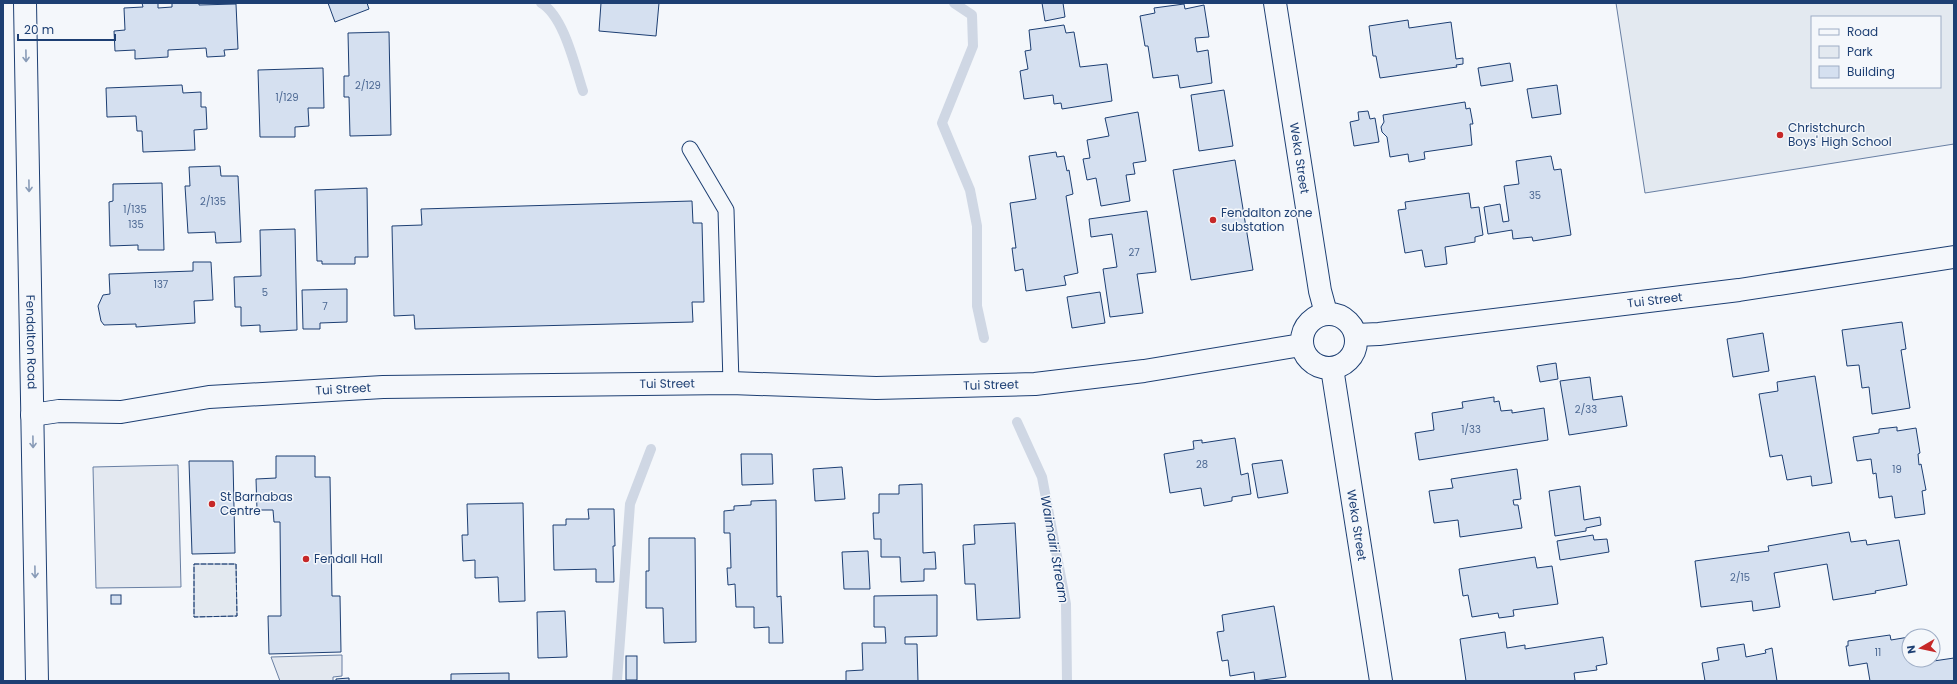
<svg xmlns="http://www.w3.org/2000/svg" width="1957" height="684" font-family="Poppins,sans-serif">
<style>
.green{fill:#e3e9f0;stroke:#687fa3;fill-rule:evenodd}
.parking{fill:#e3e8f0;stroke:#687fa3}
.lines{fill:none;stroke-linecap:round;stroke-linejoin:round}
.stream{stroke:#cfd7e4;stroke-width:10}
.building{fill:#d5e0f0;stroke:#1d3f73}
.service-casing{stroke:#1d3f73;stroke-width:17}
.minor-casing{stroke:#1d3f73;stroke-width:24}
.primary-casing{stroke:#1d3f73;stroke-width:24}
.service{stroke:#f4f7fb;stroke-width:15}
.minor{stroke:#f4f7fb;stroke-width:22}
.primary{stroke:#f4f7fb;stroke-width:22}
.fence{stroke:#1d3f73;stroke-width:1;stroke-dasharray:5 2;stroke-linecap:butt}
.oneway{stroke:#889bb7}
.poi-dot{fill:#c62828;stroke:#f4f7fb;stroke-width:1.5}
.labels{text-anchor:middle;stroke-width:3;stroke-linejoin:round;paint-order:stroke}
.number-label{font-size:10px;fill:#4b6792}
.poi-label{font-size:12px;fill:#1d3f73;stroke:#f4f7fb;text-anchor:start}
.street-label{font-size:12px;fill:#1d3f73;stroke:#f4f7fb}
.water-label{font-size:13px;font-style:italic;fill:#1d3f73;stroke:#f4f7fb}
</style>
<rect width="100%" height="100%" fill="#f4f7fb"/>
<!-- green -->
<g class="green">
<path d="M1616 3H1954V144L1645 193ZM1812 17H1940V87H1812Z"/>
<path d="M194 564H236L237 616 194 617Z"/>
</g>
<!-- parking -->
<g class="parking">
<path d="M178 465 181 587 96 588 93 467Z"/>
<path d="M342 655V676L333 677V681H280L271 657Z"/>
</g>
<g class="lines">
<!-- stream -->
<g class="stream">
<path d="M541 3C564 16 575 67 583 91"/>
<path d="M954 3 972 15 973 46 942 123 970 190 977 226V306L984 338"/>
<path d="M1017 422 1042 477 1066 604 1067 681"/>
<path d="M617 681 630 504 651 449"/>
</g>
</g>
<!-- building -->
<g class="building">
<path d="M142 3H158V8L172 7V3H199V5L236 4 238 49 224 50 225 56 207 57 206 48 168 50V57L135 59V50L115 51 114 31 125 30 124 8 143 7Z"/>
<path d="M328 3H367L369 9 335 22Z"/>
<path d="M601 3H659L656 36 599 31Z"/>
<path d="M1042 3H1063L1065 17 1045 21Z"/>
<path d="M1184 4 1185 9 1204 5 1209 37 1195 38 1197 52 1208 50 1212 83 1180 88 1178 75 1153 78 1148 46H1145L1140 16 1155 13 1154 8Z"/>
<path d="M1408 20 1409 28 1451 22 1456 59 1463 58V64L1456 65 1457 67 1380 78 1376 56H1373L1369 26Z"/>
<path d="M1064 25 1066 33 1074 32 1080 67 1107 64 1112 101 1062 109 1061 103 1054 104 1053 95 1024 99 1020 71 1028 69 1025 51 1031 50 1029 30Z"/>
<path d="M389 32 391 135 350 136 349 97H344V76H349L348 33Z"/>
<path d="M1510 63 1513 81 1481 86 1478 68Z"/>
<path d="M323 68 324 108H308L309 126 295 127V137H260L258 70Z"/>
<path d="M182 85 183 93 201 92V107H206L207 129 194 130 195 150 143 152 142 131H137L136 116 107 117 106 88Z"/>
<path d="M1557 85 1561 114 1532 118 1527 89Z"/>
<path d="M1224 90 1233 146 1199 151 1191 95Z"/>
<path d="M1465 102 1466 109 1470 108 1473 124H1470L1472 145 1424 152 1425 159 1409 162 1408 154 1390 157 1387 137 1382 132 1381 127 1384 122 1383 115Z"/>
<path d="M1368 111 1370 119 1375 118 1379 142 1354 146 1350 122 1359 120 1358 112Z"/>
<path d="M1138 112 1146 161 1133 163 1135 174 1126 175 1130 201 1101 206 1096 178 1087 180 1083 159 1090 158 1087 140 1109 136 1105 118Z"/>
<path d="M1056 152 1057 157 1064 156 1067 171 1069 170 1073 194 1066 196 1078 273 1064 276 1066 285 1026 291 1023 269 1015 271 1012 248H1016L1010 203 1036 199 1029 156Z"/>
<path d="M1551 156 1554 170 1561 169 1571 235 1533 241 1532 237 1513 239 1512 230 1488 234 1484 207 1500 204 1503 222 1509 221 1504 186 1519 184 1516 161Z"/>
<path d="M1235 160 1253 270 1191 280 1173 170Z"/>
<path d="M220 166 221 176H238L241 242 216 243 215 232 188 233 185 186H190L189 167Z"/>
<path d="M162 183 164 250H138V245L110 246 109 202 113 201V184Z"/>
<path d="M367 188 368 257H355V264H322V261H317L315 190Z"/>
<path d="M1469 193 1471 208 1479 207 1483 235 1475 237V242L1445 247 1447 264 1425 267 1422 250 1405 253 1398 210 1406 209 1405 202Z"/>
<path d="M692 201 693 223H702L704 302H692L693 322 415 329 414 315 394 316 392 226 422 225 421 209Z"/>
<path d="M1147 211 1156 272 1137 274 1143 313 1110 317 1103 269 1117 267 1112 234 1091 237 1089 219Z"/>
<path d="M295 229 297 330 260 332V325L241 326V307H235L234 277 261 276 260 230Z"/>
<path d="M193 262H211L213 300 194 301 195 323 136 327V324L104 325 101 321 98 306 103 295 110 294 109 274 193 271Z"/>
<path d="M347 289V322L320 323V329H303L302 290Z"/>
<path d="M1100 292 1105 323 1072 328 1067 297Z"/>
<path d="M1902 322 1906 349 1901 350 1910 408 1872 414 1869 387 1862 388 1859 365 1847 366 1842 330Z"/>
<path d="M1763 333 1769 371 1733 377 1727 339Z"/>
<path d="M1556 363 1558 379 1540 382 1537 366Z"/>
<path d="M1815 376 1832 483 1812 486 1811 476 1787 480 1782 455 1770 457 1759 394 1778 391 1777 382Z"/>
<path d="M1590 377 1593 400 1622 396 1627 426 1569 435 1560 381Z"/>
<path d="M1494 397V402L1499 401 1501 411 1512 410V413L1544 408 1548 440 1419 460 1415 433 1434 430 1432 413 1463 408 1462 402Z"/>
<path d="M1897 427V431L1916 428 1920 453 1918 454 1919 465 1921 464 1926 490 1922 491 1925 514 1895 518 1892 496 1879 498 1876 473 1873 474 1871 459 1857 461 1853 437 1879 433V429Z"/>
<path d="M1235 438 1241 475 1248 473 1251 494 1232 497V501L1204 506 1201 488 1170 493 1164 454 1194 449 1193 441 1202 440V443Z"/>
<path d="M741 454H772L773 484 742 485Z"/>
<path d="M276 456H315V477H330L332 596H340L341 652 269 654 268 616H281L280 522H274L273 510H257L256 479 276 478Z"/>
<path d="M1282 460 1288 493 1258 498 1252 464Z"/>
<path d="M189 461H233L235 553 192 554Z"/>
<path d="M842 467 845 499 815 501 813 469Z"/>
<path d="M1517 469 1521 499 1513 500 1514 505H1518L1522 528 1460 537 1458 520 1434 523 1429 491 1453 488 1451 479Z"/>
<path d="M922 484 923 553 935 552 936 569H924V581L901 582 900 557H881V539H874L873 513H879V494H899V485Z"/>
<path d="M1580 486 1584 520 1600 517 1601 525 1586 528V531L1555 536 1549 491Z"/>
<path d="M776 500 777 597 781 596 783 643H769V627L754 628V607H736L735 584 728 585 727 568H731L730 533H724V511L734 510V506L751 505V501Z"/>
<path d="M523 503 525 601 499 602 498 577 475 578V560L463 561 462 535H468L467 504Z"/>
<path d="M588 509H614L615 546H613L614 582H596V569L554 570 553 525H566V519H589Z"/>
<path d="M1015 523 1020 618 977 620 975 584H965L963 545 975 544 974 525Z"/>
<path d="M1849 532 1851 542 1866 540 1867 545 1899 540 1907 585 1875 591 1876 593 1833 600 1827 564 1774 573 1780 607 1753 611 1752 601 1701 607 1695 561 1769 551 1768 546Z"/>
<path d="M1593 535 1594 540 1607 539 1609 552 1560 560 1557 541Z"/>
<path d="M649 538H695L696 642 664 643 663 608H646V571H649Z"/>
<path d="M868 551 870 589H844L842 552Z"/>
<path d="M1535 557 1537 568 1552 566 1558 604 1513 610 1514 616 1499 618 1498 613 1472 617 1468 595 1463 596 1459 569Z"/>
<rect x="111" y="595" width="10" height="9"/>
<path d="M937 595V636L905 637V644H917L918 681H846V671L863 670 862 643H886L885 627H874V596Z"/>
<path d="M1274 606 1286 677 1255 681 1254 672 1230 676 1228 660 1222 661 1217 632 1224 631 1222 615Z"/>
<path d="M565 611 567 657 538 658 537 612Z"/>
<path d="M1505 632 1507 648 1525 645V649L1603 637 1607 664 1596 666 1597 670 1574 673 1575 680 1573 681H1466L1460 639Z"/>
<path d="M1890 635 1891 640 1909 637V660H1920V663L1954 658V681H1870L1867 663 1849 666 1846 646H1848V641Z"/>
<path d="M1744 644 1746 657 1766 653 1765 650 1772 648 1777 681H1705L1702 663 1719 660 1717 648Z"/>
<rect x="626" y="656" width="11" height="24"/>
<path d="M509 673V681H451V674Z"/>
<path d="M349 678V681H336V679Z"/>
</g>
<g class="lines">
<defs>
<path id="service" d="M690 149 726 210 731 383"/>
<g id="minor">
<path id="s1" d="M1275 3 1320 291 1326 313"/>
<circle cx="1329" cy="341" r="27"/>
<path id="s2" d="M1356 335 1379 334 1739 290 1954 257"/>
<path id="s3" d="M1332 368 1381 681"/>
<path id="s4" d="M32 415 59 411 121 412 209 397 383 387 731 383 876 388 1035 384 1144 371 1301 345"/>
</g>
<g id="primary">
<path id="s5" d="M25 3 37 681"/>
</g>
</defs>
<!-- service casing -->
<use href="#service" class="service-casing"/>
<!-- minor casing -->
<use href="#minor" class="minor-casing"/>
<!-- primary casing -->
<use href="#primary" class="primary-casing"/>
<!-- service -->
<use href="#service" class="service"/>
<!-- minor -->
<use href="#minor" class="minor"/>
<!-- primary -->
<use href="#primary" class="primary"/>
<!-- fence -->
<path class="fence" d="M194 564H236L237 616 194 617Z"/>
</g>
<!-- one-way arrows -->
<defs><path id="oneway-shaft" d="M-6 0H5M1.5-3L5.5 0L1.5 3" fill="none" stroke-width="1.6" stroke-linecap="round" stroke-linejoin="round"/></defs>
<g class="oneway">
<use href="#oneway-shaft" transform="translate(26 56) rotate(89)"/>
<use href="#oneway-shaft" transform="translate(29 186) rotate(89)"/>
<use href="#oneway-shaft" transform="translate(33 442) rotate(89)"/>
<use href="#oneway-shaft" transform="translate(35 572) rotate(89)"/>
</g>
<!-- markers -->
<g class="poi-dot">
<circle cx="1780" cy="135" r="4"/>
<circle cx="1213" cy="220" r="4"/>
<circle cx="212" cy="504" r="4"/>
<circle cx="306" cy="559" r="4"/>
</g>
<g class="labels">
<!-- number labels -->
<g class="number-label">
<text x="368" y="89">2/129</text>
<text x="287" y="101">1/129</text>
<text x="1535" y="199">35</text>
<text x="213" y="205">2/135</text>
<text x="135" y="213">1/135</text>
<text x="136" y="228">135</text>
<text x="1134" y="256">27</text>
<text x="161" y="288">137</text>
<text x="265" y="296">5</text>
<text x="325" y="310">7</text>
<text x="1586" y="413">2/33</text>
<text x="1471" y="433">1/33</text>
<text x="1202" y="468">28</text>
<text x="1897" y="473">19</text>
<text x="1740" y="581">2/15</text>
<text x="1878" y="656">11</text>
</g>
<!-- poi labels -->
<g class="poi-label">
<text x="1788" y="132">Christchurch<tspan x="1788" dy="14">Boys' High School</tspan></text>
<text x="1221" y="217">Fendalton zone<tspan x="1221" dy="14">substation</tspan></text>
<text x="220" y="501">St Barnabas<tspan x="220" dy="14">Centre</tspan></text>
<text x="314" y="563">Fendall Hall</text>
</g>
<!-- street labels -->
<g class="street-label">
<text dy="4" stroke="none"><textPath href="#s1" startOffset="157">Weka Street</textPath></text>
<text dy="4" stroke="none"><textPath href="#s2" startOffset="301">Tui Street</textPath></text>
<text dy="4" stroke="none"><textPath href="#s5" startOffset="339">Fendalton Road</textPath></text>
<text dy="4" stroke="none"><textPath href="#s4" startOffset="637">Tui Street</textPath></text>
<text dy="4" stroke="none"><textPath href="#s4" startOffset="961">Tui Street</textPath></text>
<text dy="4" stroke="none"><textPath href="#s4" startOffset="313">Tui Street</textPath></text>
<text dy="4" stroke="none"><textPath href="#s3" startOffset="159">Weka Street</textPath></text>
</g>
<!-- water labels -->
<g class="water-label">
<text transform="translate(1055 549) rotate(80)" y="5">Waimairi Stream</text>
</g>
</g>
<!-- border -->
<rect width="1957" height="684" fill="none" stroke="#1d3f73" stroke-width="8"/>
<!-- legend -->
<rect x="1811" y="16" width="130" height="72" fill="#f4f7fb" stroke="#9eadc5"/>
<rect x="1819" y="29" width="20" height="6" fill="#f4f7fb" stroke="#9eadc5"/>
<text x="1847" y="36" font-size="12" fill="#1d3f73">Road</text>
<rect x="1819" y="46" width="20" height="12" fill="#e3e9f0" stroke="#9eadc5"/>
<text x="1847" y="56" font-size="12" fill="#1d3f73">Park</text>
<rect x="1819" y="66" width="20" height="12" fill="#d5e0f0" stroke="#9eadc5"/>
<text x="1847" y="76" font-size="12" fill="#1d3f73">Building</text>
<!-- north arrow -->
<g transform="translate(1921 648) rotate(261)"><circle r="19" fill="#f4f7fb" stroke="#9eadc5"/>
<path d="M0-3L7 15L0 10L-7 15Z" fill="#c62828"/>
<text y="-6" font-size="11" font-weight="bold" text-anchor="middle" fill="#1d3f73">N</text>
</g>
<!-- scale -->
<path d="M18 34v6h97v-6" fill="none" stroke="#1d3f73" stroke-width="2"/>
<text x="24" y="34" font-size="12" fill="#1d3f73" stroke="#f4f7fb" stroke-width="3" paint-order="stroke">20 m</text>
</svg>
